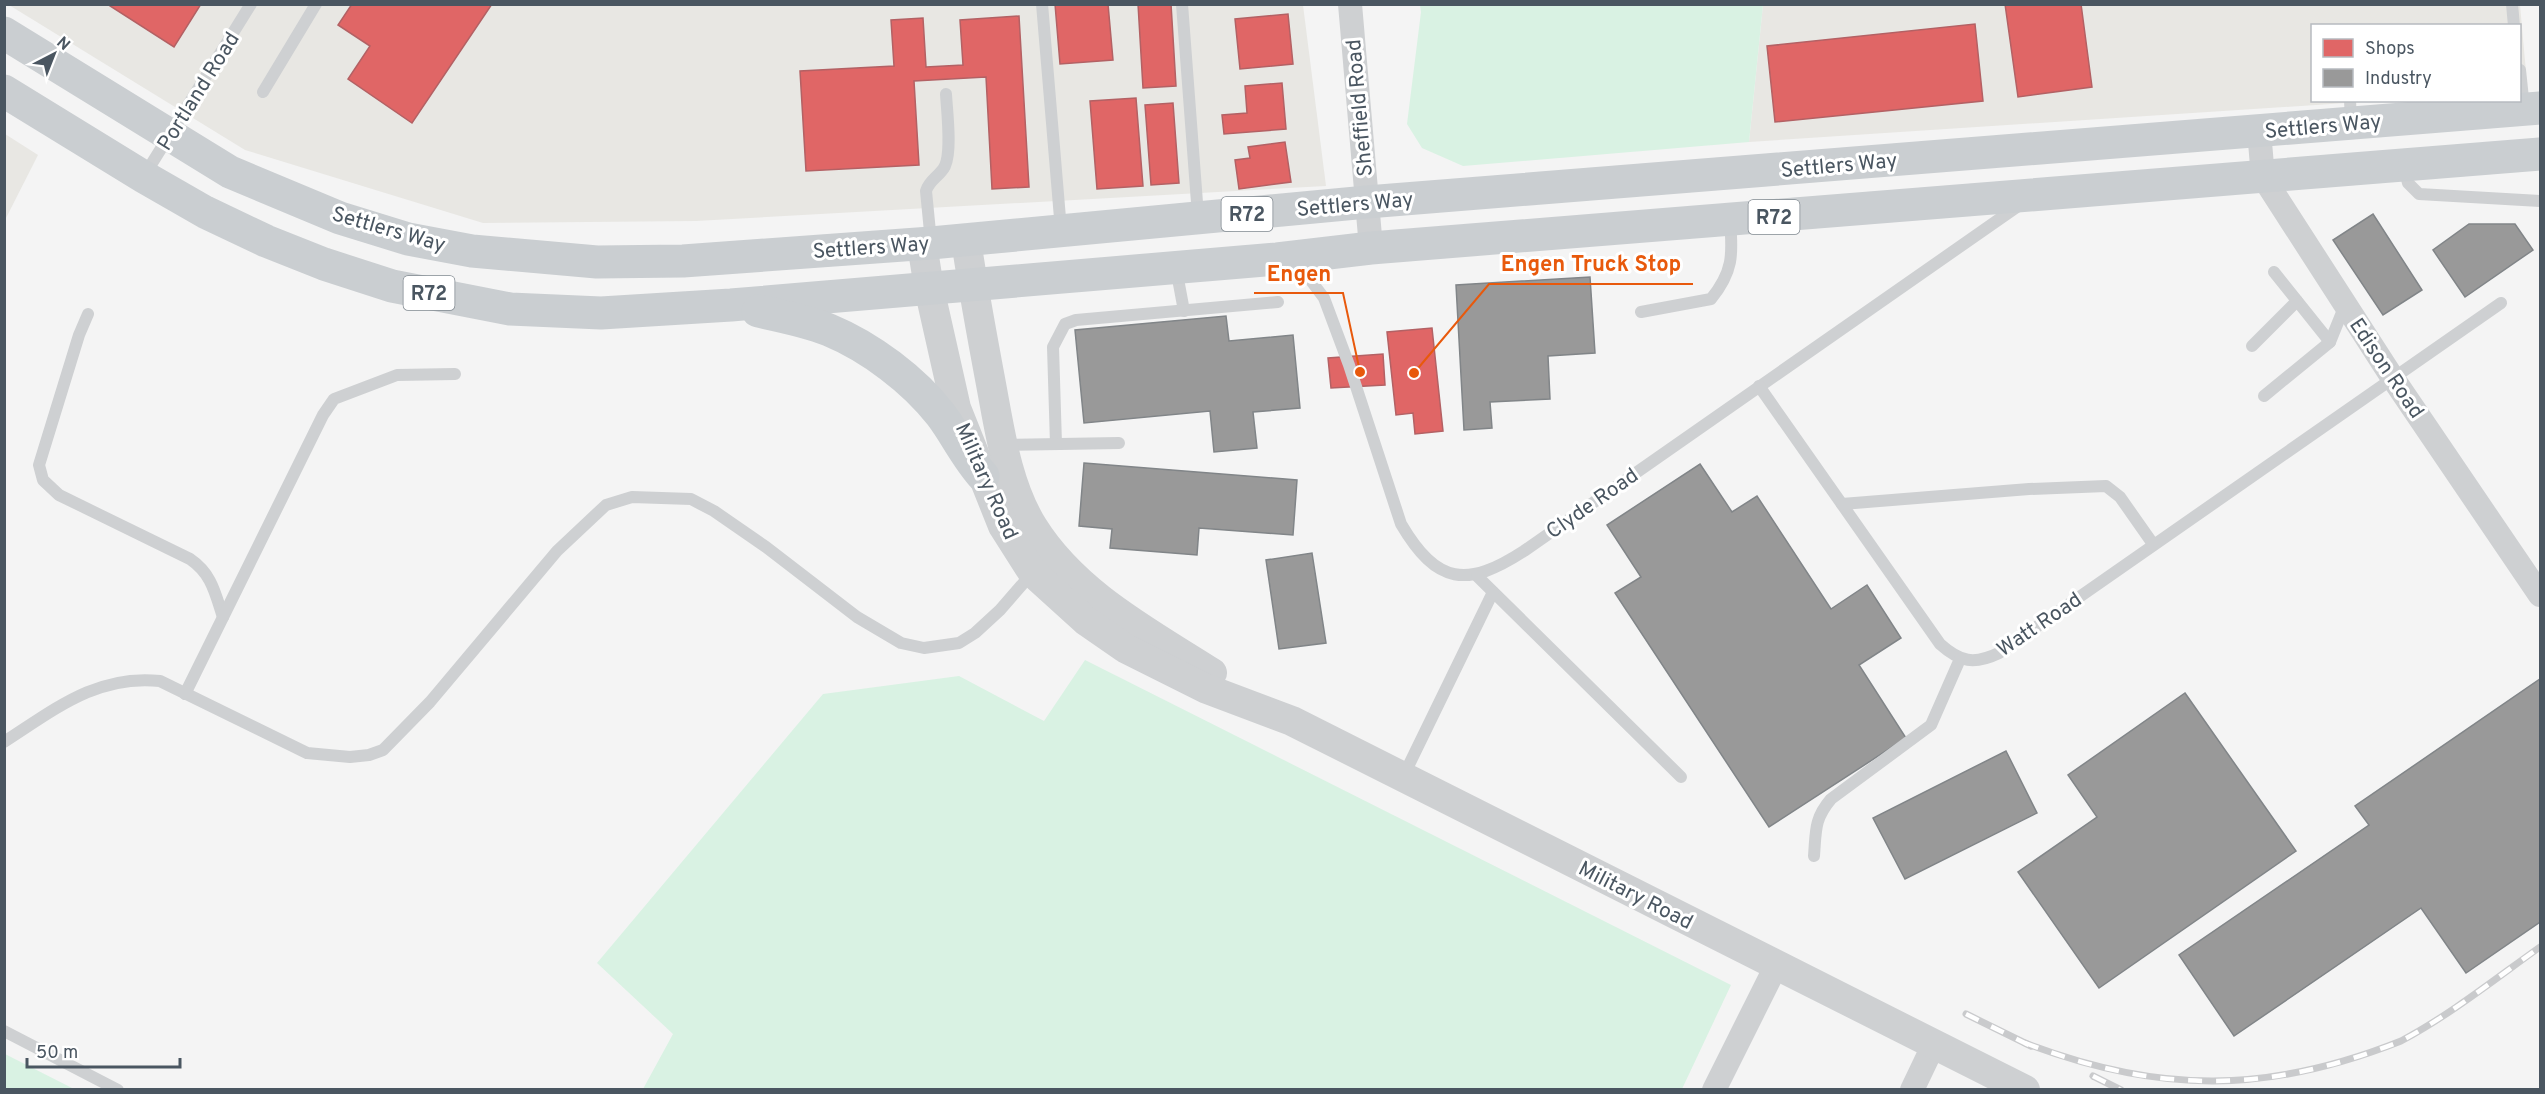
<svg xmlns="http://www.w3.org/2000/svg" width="2545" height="1094" font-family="Overpass,sans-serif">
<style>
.commercial{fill:#e8e7e3}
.green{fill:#d9f2e3}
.shops{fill:#e06666;stroke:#b36164;stroke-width:1.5}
.industry{fill:#999;stroke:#818588;stroke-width:1.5}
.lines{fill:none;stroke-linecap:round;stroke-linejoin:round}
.service{stroke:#ced0d2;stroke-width:12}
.minor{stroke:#ced0d2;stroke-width:24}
.tertiary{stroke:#ced0d2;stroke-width:30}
.primary{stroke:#caced1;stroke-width:33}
.rail-casing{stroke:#c9cacc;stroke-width:7}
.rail{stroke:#fff;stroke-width:4.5;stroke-dasharray:14;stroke-linecap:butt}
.labels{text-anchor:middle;stroke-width:6;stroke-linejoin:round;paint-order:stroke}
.shield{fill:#fff;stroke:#808990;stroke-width:1.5}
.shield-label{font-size:20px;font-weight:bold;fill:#4a5661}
.street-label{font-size:21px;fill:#4a5661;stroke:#fff}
.leader{fill:none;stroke:#e8590c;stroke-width:2}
.callout-dot{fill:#e8590c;stroke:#fff;stroke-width:2}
.callout-label{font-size:22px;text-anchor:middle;font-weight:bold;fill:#e8590c;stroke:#fff;stroke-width:6;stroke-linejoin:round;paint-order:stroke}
</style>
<rect width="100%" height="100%" fill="#f4f4f4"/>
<!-- commercial -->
<g class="commercial">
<path d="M9 5H1303L1326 186 696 221 483 223 245 150Z"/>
<path d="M1763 5H2520L2526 72 2520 71V26H2312V100L2376 101 1749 142Z"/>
<path d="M5 134 38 155 5 220Z"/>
</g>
<!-- green -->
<g class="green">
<path d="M1420 5H1763L1749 142 1463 166 1422 148 1407 124 1421 12Z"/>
<path d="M1085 660 1731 985 1682 1089H643L673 1034 597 963 823 694 959 676 1044 721Z"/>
<path d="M5 1054 74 1089H5Z"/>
</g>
<!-- shops -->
<g class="shops">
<path d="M107 4H201L174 47Z"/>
<path d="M352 4H492L412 123 348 79 370 46 338 25Z"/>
<path d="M1055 4H1108L1113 60 1060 64Z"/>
<path d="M1138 4H1171L1176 86 1143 88Z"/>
<path d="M2005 4H2081L2092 87 2018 97Z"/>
<path d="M1288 14 1293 64 1240 69 1235 19Z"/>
<path d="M1019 16 1029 187 992 189 986 77 914 81 919 165 806 171 800 71 894 66 891 20 923 18 926 67 963 65 960 20Z"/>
<path d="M1975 24 1983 101 1775 122 1767 46Z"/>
<path d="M1282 83 1286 129 1224 134 1222 115 1247 113 1245 86Z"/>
<path d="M1136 98 1143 186 1097 189 1090 101Z"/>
<path d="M1173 103 1179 183 1151 185 1145 105Z"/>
<path d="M1285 142 1291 182 1239 189 1235 160 1250 158 1248 147Z"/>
<path d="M1432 328 1443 431 1415 434 1413 413 1396 415 1387 332Z"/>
<path d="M1383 354 1385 385 1331 388 1328 358Z"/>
</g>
<!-- industry -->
<g class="industry">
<path d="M2373 214 2422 290 2383 315 2333 240Z"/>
<path d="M2469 224H2515L2533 250 2465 297 2433 250Z"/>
<path d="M1590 277 1595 353 1548 356 1550 399 1490 402 1492 428 1464 430 1456 285Z"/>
<path d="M1226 316 1229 341 1293 335 1300 408 1253 412 1257 448 1214 452 1210 411 1084 423 1075 330Z"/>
<path d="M1084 463 1297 480 1293 535 1199 528 1197 555 1110 548 1112 529 1079 526Z"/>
<path d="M1700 464 1732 512 1757 496 1831 609 1867 585 1901 638 1859 665 1906 738 1769 827 1615 593 1641 577 1607 525Z"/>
<path d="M1312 553 1326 643 1279 649 1266 560Z"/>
<path d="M2540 679V922L2466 973 2421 908 2234 1036 2179 955 2369 825 2355 806Z"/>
<path d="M2185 693 2296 851 2099 988 2018 872 2097 817 2068 775Z"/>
<path d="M2006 751 2037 813 1905 879 1873 818Z"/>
</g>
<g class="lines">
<!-- service -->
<g class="service">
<path d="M1042 4 1061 230"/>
<path d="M1182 4 1198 216"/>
<path d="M2512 4 2514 26"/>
<path d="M2520 70 2524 108"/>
<path d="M263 92 316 4"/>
<path d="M2350 100 2351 122"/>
<path d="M2404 167 2408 183 2419 194 2540 201"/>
<path d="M144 176 251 4"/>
<path d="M931 242 926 191C929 180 940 176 945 166 952 151 947 112 946 94"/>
<path d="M1287 265 1309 278 1324 298 1349 365 1401 524C1437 585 1467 588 1524 551L2021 204"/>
<path d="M1176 268 1184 311"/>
<path d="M2274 272 2330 342"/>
<path d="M1641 312 1711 299C1733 272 1733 255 1730 221"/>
<path d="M88 314 79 335 39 465 43 480 59 495 190 559C212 574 215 593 223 617"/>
<path d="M2252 346 2297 301"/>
<path d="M1759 386 1940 644C1960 662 1974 665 1999 653L2501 303"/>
<path d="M2264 396 2330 342 2345 305"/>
<path d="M1056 444 1053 347 1065 324 1076 320 1278 302"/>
<path d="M1004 445 1119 443"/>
<path d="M1842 504 2029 489 2106 486 2120 497 2153 544"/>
<path d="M1477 576 1681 777"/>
<path d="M185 694 323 415 334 399 397 375 455 374"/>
<path d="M4 742C54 710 97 674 160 681L307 753 350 757 369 755 383 750 430 702 557 551 606 505 632 497 691 499 714 511 766 547 857 617 901 643 924 648 959 643 975 633 1000 610 1033 572"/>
<path d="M1403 777 1493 592"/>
<path d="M1814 856C1816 831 1814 819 1831 799L1931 725 1960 659"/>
<path d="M4 1031 118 1090"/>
</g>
<!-- minor -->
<g class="minor">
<path d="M1350 4 1371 248"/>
<path d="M2259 131 2263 177 2392 377 2540 595"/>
<path d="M1714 1090 1776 966"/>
<path d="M1912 1090 1934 1044"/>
</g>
<!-- tertiary -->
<g class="tertiary">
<path d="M966 240C973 288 982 336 991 384 1000 432 1007 485 1033 527 1075 594 1148 632 1212 673"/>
<path d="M922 244 929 288 956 408 1003 526 1033 573 1086 621 1125 648 1207 689 1292 721 2025 1090"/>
</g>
<!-- primary -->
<g class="primary">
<path d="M4 33 230 172 340 218 408 239 472 251 597 262 683 261 931 243 1367 202 2540 108"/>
<path d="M4 91 144 177 205 212 266 241 324 264 392 286 510 309 601 313 731 305 1277 259 1371 248 2540 154"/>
<path d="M758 311C781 316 807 321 829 330 870 347 914 380 941 415 956 435 966 457 983 476"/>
</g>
<defs>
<g id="rail">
<path d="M1966 1014 2031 1046"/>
<path d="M2025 1043C2159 1094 2268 1094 2401 1041 2450 1015 2495 979 2540 947"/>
<path d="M2093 1076 2121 1090"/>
</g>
</defs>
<!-- rail casing -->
<use href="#rail" class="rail-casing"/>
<!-- rail -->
<use href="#rail" class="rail"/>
</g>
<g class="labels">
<!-- shield labels -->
<g class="shield">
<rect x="1221.5" y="197" width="51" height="34" rx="4.5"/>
<rect x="1748.5" y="200" width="51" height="34" rx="4.5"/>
<rect x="403.5" y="276" width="51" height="34" rx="4.5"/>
</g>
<g class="shield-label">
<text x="1247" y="221">R72</text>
<text x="1774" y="224">R72</text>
<text x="429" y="300">R72</text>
</g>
<!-- street labels -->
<g class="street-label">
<text transform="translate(198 91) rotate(-58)" y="7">Portland Road</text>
<text transform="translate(1359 108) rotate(-95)" y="7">Sheffield Road</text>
<text transform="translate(2323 126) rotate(-5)" y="7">Settlers Way</text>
<text transform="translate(1839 165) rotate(-5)" y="7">Settlers Way</text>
<text transform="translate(1355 204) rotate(-5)" y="7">Settlers Way</text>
<text transform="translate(389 229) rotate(16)" y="7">Settlers Way</text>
<text transform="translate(871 247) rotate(-4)" y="7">Settlers Way</text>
<text transform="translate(2387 368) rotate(56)" y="7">Edison Road</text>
<text transform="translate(987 481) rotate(66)" y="7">Military Road</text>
<text transform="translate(1592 503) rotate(-35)" y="7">Clyde Road</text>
<text transform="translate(2039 624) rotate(-34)" y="7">Watt Road</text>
<text transform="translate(1636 895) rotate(27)" y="7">Military Road</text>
</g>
</g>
<!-- callouts -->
<path class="leader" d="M1414 373L1489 284H1693M1360 372L1343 293H1254"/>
<g class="callout-dot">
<circle cx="1414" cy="373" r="6"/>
<circle cx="1360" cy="372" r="6"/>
</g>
<g class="callout-label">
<text x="1591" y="271">Engen Truck Stop</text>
<text x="1299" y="281">Engen</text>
</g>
<!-- border -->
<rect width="2545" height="1094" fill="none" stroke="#4a5661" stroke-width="12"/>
<!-- legend -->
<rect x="2311" y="24" width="210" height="78" fill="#ffffff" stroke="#b7bbc0" stroke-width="1.5"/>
<rect x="2323" y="39" width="30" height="18" fill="#e06666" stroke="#b7bbc0" stroke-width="1.5"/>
<text x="2365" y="54" font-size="18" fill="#4a5661">Shops</text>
<rect x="2323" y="69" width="30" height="18" fill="#999999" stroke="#b7bbc0" stroke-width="1.5"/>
<text x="2365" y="84" font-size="18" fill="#4a5661">Industry</text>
<!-- north arrow -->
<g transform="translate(54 54) rotate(42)" stroke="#ffffff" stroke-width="4.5" paint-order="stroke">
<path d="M0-4.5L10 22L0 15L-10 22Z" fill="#4a5661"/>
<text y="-9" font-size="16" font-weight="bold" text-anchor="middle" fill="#4a5661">N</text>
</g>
<!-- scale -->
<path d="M27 1058v9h153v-9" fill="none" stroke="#4a5661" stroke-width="3"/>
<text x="36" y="1058" font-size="18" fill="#4a5661" stroke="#ffffff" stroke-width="4.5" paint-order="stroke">50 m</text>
</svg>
